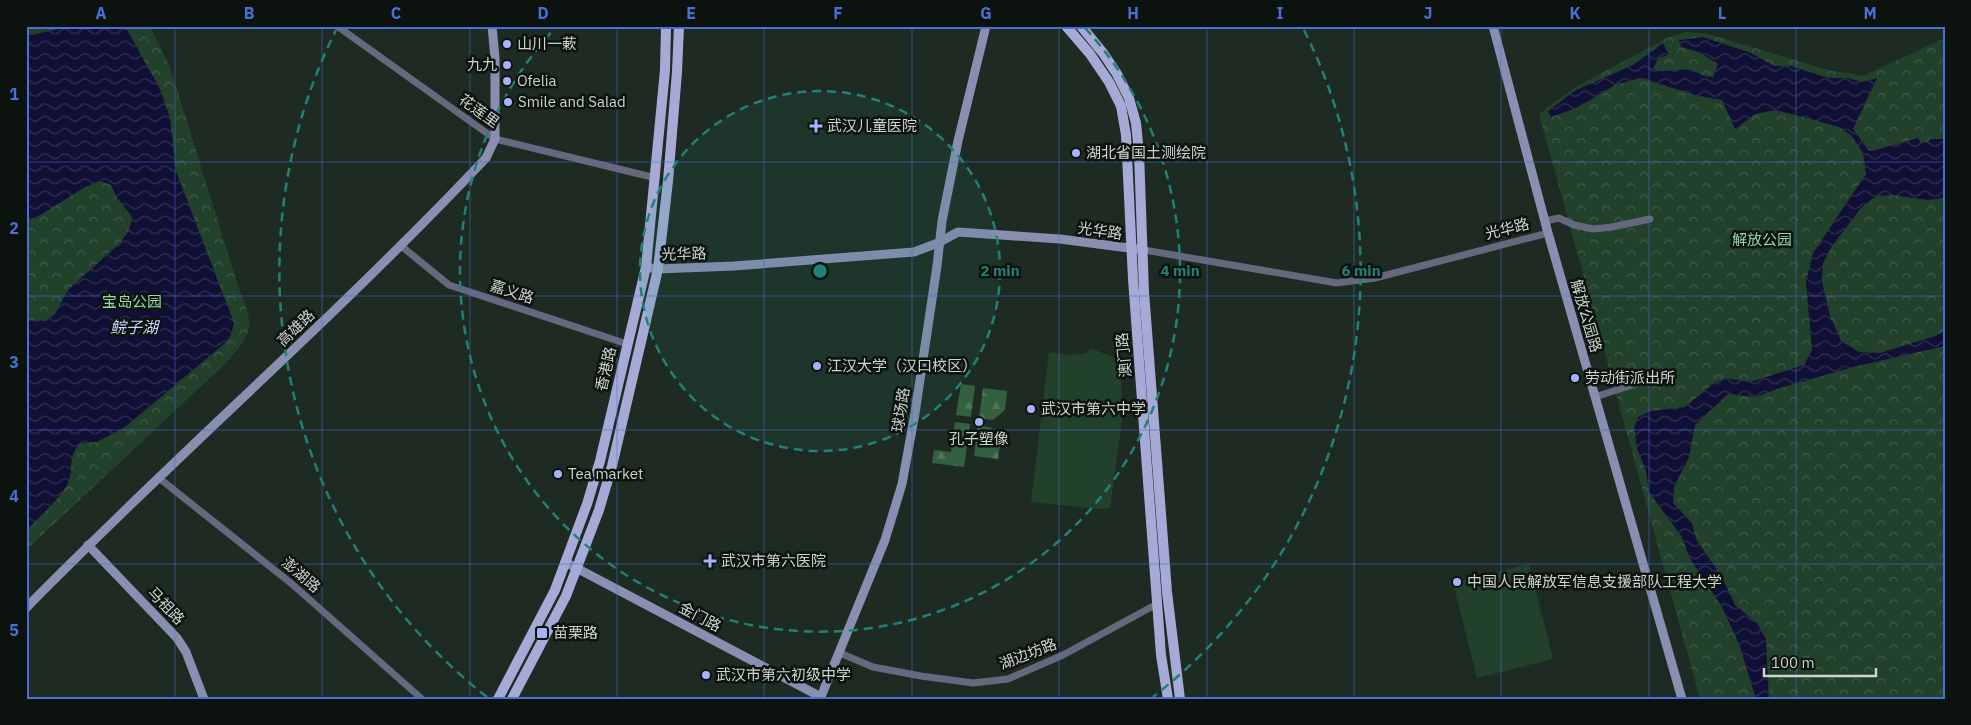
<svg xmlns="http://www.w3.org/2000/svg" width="1971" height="725" font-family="'IBM Plex Sans','Noto Sans SC',sans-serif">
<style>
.grass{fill:#22412b}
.forest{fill:url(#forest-firs)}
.park{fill:url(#park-crowns)}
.water{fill:url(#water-waves)}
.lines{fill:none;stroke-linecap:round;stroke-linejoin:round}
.street{stroke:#66697e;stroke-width:7}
.secondary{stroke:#898fb0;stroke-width:9}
.primary{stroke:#a5abd6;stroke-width:10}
.grid{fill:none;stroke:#4970d6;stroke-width:1;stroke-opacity:0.55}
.ring{fill:none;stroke:#228078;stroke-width:2.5;stroke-dasharray:9 6}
.poi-dot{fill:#a7b1fc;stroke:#0c120e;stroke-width:2}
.labels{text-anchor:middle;stroke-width:5;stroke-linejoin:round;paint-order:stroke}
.poi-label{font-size:15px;fill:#cdd5ce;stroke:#0c120e;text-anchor:start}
.street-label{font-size:15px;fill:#cdd5ce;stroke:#0c120e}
.park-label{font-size:15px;fill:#91d9a5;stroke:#0c120e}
.water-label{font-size:16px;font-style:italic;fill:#cbd2fe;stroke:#0c120e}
.centre{fill:#228078;stroke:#0c120e;stroke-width:2.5}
.ring-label{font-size:15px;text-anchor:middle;font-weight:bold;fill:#228078;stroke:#0c120e;stroke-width:5;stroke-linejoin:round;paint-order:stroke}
.neatline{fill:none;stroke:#4970d6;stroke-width:2}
.grid-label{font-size:16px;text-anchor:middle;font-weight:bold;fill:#4970d6}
</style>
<defs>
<pattern id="forest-firs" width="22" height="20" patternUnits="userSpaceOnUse" patternTransform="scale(1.25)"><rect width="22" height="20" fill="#326040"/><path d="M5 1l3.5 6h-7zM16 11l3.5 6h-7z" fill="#4e765a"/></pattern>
<pattern id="park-crowns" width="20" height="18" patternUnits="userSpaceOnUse" patternTransform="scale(1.25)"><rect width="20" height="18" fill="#22412b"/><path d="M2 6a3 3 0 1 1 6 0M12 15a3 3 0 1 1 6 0" fill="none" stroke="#415c49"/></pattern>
<pattern id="water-waves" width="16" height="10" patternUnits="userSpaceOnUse" patternTransform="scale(1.25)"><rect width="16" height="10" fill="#100f35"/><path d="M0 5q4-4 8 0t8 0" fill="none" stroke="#323151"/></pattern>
</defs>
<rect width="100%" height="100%" fill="#1e2b22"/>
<!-- grass -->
<g class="grass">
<path d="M1090 348 1120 360 1123 413 1110 508 1099 509 1031 502 1049 352 1070 355 1086 353Z"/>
<path d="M1529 564 1553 659 1477 678 1453 583Z"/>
</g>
<!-- forest -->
<g class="forest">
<path d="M961 384 975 386 971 417 956 415Z"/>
<path d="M983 388 1007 391 1005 410 993 420 979 418Z"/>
<path d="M955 422 970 424 964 467 932 463 934 450 951 452Z"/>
<path d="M978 425 992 428 1001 440 998 459 974 456Z"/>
</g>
<!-- park -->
<g class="park">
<path d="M26 26H150L170 67 239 289C256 329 252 333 224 365L26 550Z"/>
<path d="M1687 32 1708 34 1828 70 1863 76 1945 38V699H1700L1539 114 1574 88 1667 38Z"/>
</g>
<!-- water -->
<g class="water">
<path d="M73 26H125L160 89 170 118 176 171 234 323 231 335 224 344 125 427 97 442 80 443C66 460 75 467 68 483 64 494 36 521 26 530V324L32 320 46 321 55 314 68 290 120 243 128 232 132 220 131 215 117 198 111 185 100 181 85 187 37 217 26 220V36Z"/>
<path d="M1703 37 1751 53 1774 66H1791L1828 78H1848L1862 82 1877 78 1853 129 1868 150 1872 151 1918 138 1921 143 1928 142 1930 139H1945V198L1928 200 1891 195 1876 196 1861 208 1832 246 1823 263 1822 281 1830 316 1841 341 1859 352 1880 353 1935 336 1945 331V346L1857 366 1783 387 1756 397 1728 394 1695 425 1689 457 1674 487 1673 503 1692 523 1696 539 1722 577 1735 605 1757 623 1766 639 1769 699H1756L1739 644 1722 607 1689 557 1682 537 1649 492 1646 471 1637 448 1634 427 1638 417 1651 411 1685 407 1714 383 1725 378 1750 382 1804 365 1812 350 1806 282 1813 253 1866 174 1863 153 1852 136 1839 127 1776 110 1755 114 1735 129 1722 100 1699 96 1640 78 1615 85 1577 108 1551 117 1548 111 1576 90 1633 65 1663 43 1669 55 1658 58 1653 69C1667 74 1676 68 1690 70 1699 72 1701 77 1713 77L1718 64 1699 52 1681 47 1679 40Z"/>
</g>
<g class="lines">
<!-- street -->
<g class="street">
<path d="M337 26 495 139 656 178"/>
<path d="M1545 221 1559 218 1574 225 1593 229 1612 227 1650 219"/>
<path d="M400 245 449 285 627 344"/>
<path d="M1144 250 1337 283 1375 278 1548 233"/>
<path d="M1595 397 1638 383"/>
<path d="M159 478 292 584 422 699"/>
<path d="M840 653 873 667 921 676 973 683 1008 679 1063 655 1157 604"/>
</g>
<!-- secondary -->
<g class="secondary">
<path d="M1493 26 1548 233 1682 699"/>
<path d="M651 268 658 269 734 266 914 252 938 243 958 232 1060 239 1144 250"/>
<path d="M88 545 177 638 186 652 204 699"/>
<path d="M565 562 821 697"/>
<path d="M26 608C176 455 339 314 486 158L495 139V58L492 26"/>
<path d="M820 699 885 540 902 484 915 413 937 266 942 221 958 141 986 26"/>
</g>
<!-- primary -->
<g class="primary">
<path d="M1066 26 1090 54 1109 82 1121 106 1126 135 1133 279 1147 468 1161 655 1168 699"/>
<path d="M1081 26 1103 53 1117 74 1129 98 1136 123 1139 153 1144 292 1167 592 1180 699"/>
<path d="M498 699 555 590 587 504 600 461 646 267 665 70 666 26"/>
<path d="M512 699 566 596 599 510 612 466 658 269 668 181 677 72 679 26"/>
</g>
</g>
<!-- grid -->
<path class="grid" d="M175 26V699M322 26V699M470 26V699M617 26V699M764 26V699M912 26V699M1059 26V699M1207 26V699M1354 26V699M1501 26V699M1649 26V699M1796 26V699M26 162H1945M26 296H1945M26 430H1945M26 564H1945"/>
<!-- distance rings -->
<circle cx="820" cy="271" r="180" fill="#228078" fill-opacity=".12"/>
<g class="ring">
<circle cx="820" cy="271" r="180"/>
<path d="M1085 28A360 360 0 1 1 555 28"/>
<path d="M487 697A541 541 0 0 1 336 30M1304 30A541 541 0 0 1 1153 697"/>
</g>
<!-- markers -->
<g class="poi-dot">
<circle cx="507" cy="44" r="5"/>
<circle cx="507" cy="65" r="5"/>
<circle cx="507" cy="81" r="5"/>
<circle cx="508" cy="102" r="5"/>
<path d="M813.5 118.5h5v5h5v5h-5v5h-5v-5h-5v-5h5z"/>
<circle cx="1076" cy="153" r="5"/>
<circle cx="817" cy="366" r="5"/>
<circle cx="1575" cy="378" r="5"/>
<circle cx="1031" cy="409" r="5"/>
<circle cx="979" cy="422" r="5"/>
<circle cx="558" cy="474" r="5"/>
<path d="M707.5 553.5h5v5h5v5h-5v5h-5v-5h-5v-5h5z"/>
<circle cx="1457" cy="582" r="5"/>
<rect x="536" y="627" width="12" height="12" rx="2.5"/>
<circle cx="706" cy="675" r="5"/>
</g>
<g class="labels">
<!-- poi labels -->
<g class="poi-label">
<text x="517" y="49">山川一蔌</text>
<text x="497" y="70" text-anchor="end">九九</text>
<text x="517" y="86">Ofelia</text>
<text x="518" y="107">Smile and Salad</text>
<text x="827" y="131">武汉儿童医院</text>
<text x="1086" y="158">湖北省国土测绘院</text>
<text x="827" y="371">江汉大学（汉口校区）</text>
<text x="1585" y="383">劳动街派出所</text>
<text x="1041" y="414">武汉市第六中学</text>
<text x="979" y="444" text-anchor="middle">孔子塑像</text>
<text x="568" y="479">Tea market</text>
<text x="721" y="566">武汉市第六医院</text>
<text x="1467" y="587">中国人民解放军信息支援部队工程大学</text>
<text x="553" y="638">苗栗路</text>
<text x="716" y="680">武汉市第六初级中学</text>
</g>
<!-- street labels -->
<g class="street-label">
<text transform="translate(479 111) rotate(36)" y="5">花莲里</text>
<text transform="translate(1507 229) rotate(-14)" y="5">光华路</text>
<text transform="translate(1100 231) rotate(8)" y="5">光华路</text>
<text transform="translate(684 254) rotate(-1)" y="5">光华路</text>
<text transform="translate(512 292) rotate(18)" y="5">嘉义路</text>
<text transform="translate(1586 316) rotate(74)" y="5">解放公园路</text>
<text transform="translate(296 328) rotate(-44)" y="5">高雄路</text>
<text transform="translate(1124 355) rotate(-95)" y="5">澳门路</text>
<text transform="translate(606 369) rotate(-77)" y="5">香港路</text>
<text transform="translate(901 410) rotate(-81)" y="5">球场路</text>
<text transform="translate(301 575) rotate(40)" y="5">澎湖路</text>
<text transform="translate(166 606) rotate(46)" y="5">马祖路</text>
<text transform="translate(700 617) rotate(28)" y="5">金门路</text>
<text transform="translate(1028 654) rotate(-21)" y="5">湖边坊路</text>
</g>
<!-- park labels -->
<g class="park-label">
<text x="1762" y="245">解放公园</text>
<text x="132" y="307">宝岛公园</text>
</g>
<!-- water labels -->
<g class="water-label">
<text x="134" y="333">鲩子湖</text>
</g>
</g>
<circle cx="820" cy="271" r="8" class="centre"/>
<g class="ring-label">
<text x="1000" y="276">2 min</text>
<text x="1180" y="276">4 min</text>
<text x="1361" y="276">6 min</text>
</g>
<!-- border -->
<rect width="1971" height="725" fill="none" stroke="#0c120e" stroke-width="55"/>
<!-- scale -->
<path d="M1764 668v8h112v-8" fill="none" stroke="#cdd5ce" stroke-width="2.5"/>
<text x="1771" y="668" font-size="15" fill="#cdd5ce" stroke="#0c120e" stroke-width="4" paint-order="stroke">100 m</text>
<rect x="28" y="28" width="1916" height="670" class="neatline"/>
<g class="grid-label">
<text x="101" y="19">A</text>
<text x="249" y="19">B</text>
<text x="396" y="19">C</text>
<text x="543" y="19">D</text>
<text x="691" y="19">E</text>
<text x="838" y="19">F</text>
<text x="986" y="19">G</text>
<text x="1133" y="19">H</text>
<text x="1280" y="19">I</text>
<text x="1428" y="19">J</text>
<text x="1575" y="19">K</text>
<text x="1722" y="19">L</text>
<text x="1870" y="19">M</text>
<text x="14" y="100">1</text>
<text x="14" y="234">2</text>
<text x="14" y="368">3</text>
<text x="14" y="502">4</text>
<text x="14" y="636">5</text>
</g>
</svg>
